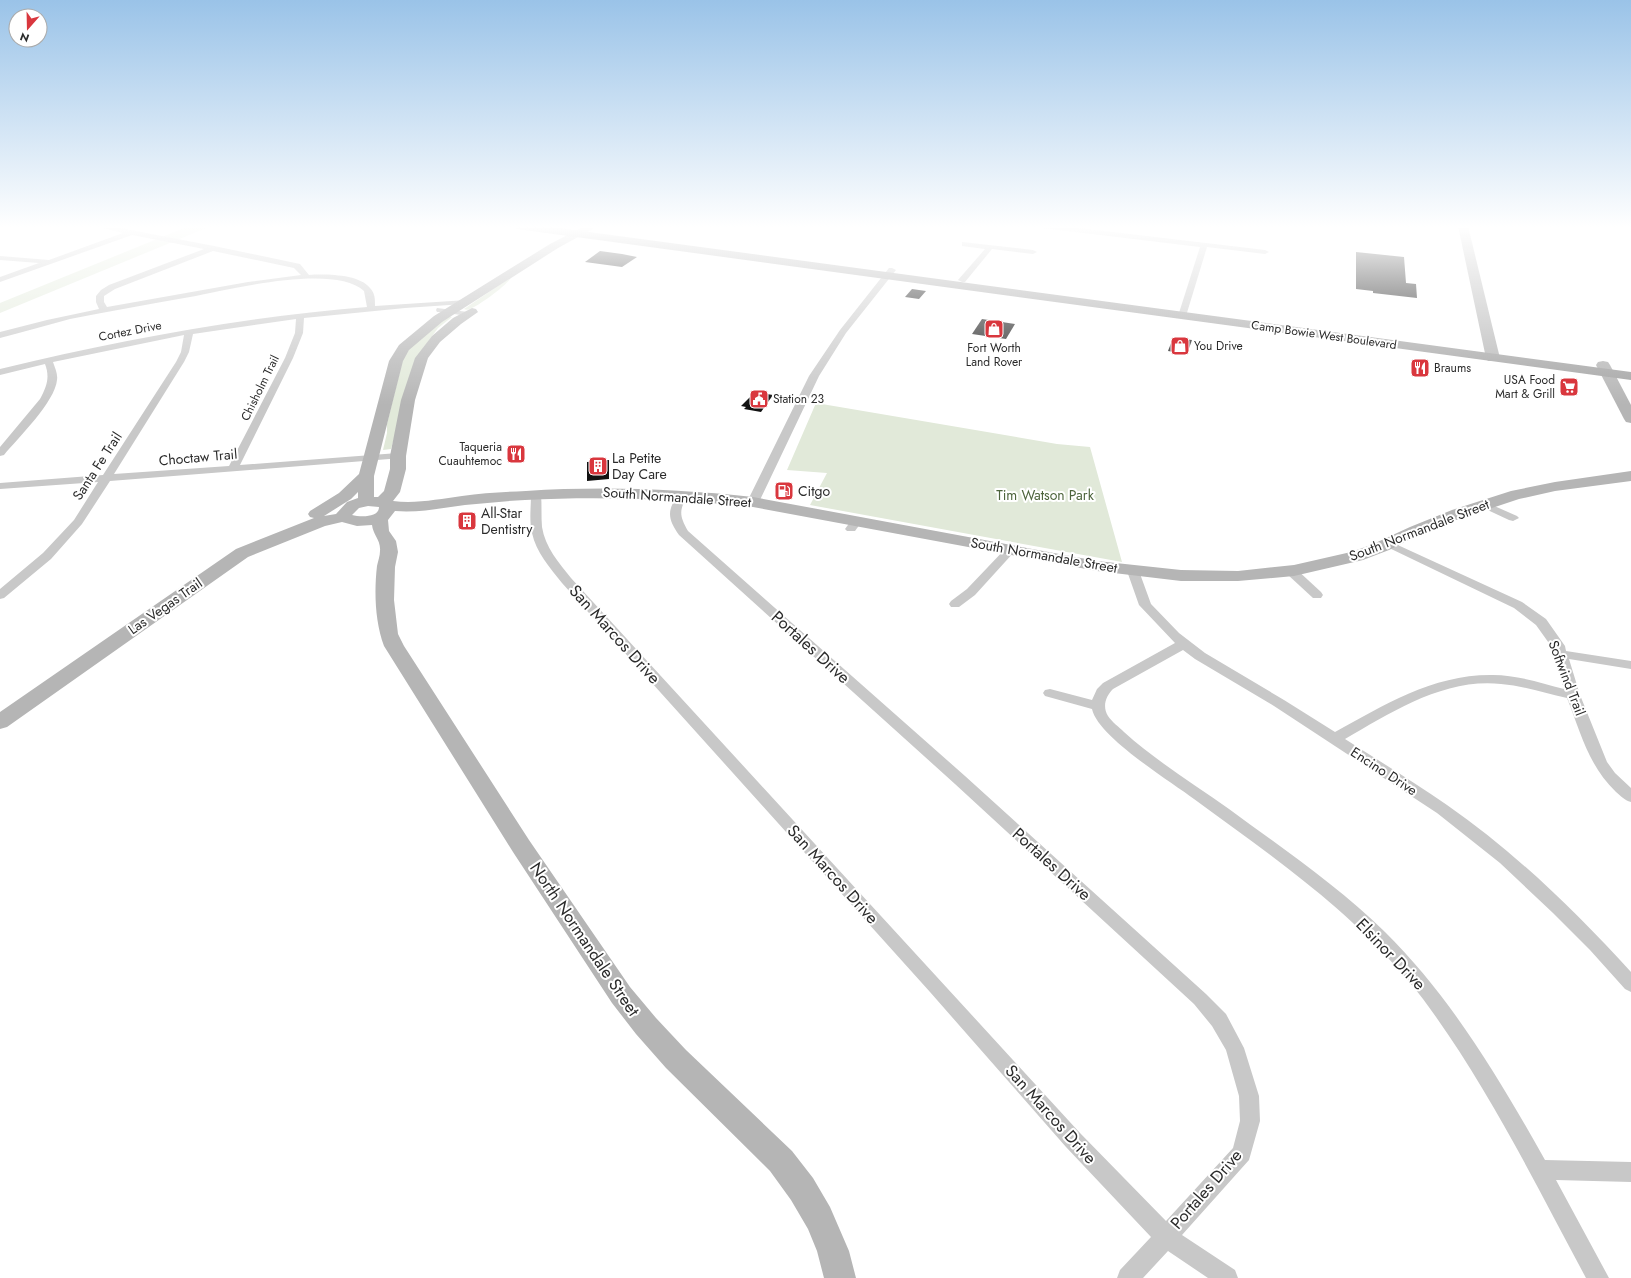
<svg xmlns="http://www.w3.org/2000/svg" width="1631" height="1278" font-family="Jost,sans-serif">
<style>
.green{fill:#e1e9d9}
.building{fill:#121212}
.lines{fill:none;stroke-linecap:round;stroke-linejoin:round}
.street{fill:#c8c8c8;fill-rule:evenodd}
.secondary{fill:#b5b5b5;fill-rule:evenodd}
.primary{fill:#a3a3a3;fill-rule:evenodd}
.labels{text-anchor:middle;stroke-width:4;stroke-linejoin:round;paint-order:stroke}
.far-street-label{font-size:12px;fill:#2b2b2b;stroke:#fff}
.far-poi-label{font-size:12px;fill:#2b2b2b;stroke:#fff;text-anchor:start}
.street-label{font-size:14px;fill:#2b2b2b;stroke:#fff}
.poi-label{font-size:14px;fill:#2b2b2b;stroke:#fff;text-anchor:start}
.park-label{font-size:14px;fill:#4d643c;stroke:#fff}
.near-street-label{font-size:17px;fill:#2b2b2b;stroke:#fff}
</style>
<rect width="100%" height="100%" fill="#fff"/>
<!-- green -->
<g class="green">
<path d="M189 226H211L0 313V303Z"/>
<path d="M511 277C509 284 478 306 470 309 468 310 466 310 464 309Z"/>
<path d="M447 316 452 317 438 328 416 358 391 449 383 450 387 433V424L403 359 410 348Z"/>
<path d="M816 403 1057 444 1090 447 1122 562 810 505 827 473 787 470Z"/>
</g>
<!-- building -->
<g class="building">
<path d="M600 251 622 254 637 257 622 267 585 262Z"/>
<path d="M1356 252 1404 257 1406 283 1416 284 1417 298 1373 293V291L1356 289Z"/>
<path d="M912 289 926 291 919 299 905 297Z"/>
<path d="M982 319 1015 324 1006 339 972 334Z"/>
<path d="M1173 338 1192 340 1187 354 1168 351Z"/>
<path d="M755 392 773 395 761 412 744 409 746 407 741 406Z"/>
<path d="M609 460V479L587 481V462Z"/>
<path d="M475 513 476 525 464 527V525H459L458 517 463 516V514Z"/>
</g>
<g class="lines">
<!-- street -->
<g class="street">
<path d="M95 226H110L214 246 300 264 309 275C325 274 359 274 370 288 375 293 375 299 375 306L467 300 468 302 464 304 405 308 304 318 303 333 293 358 240 465 398 453 402 454 403 456 402 458 110 481 82 524 51 559 4 598 0 599V589L43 553 74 520 98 482 0 489V483L103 475 176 362 181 352 184 335 53 362C55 368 58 374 57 380 55 402 18 438 4 455L0 456V447L40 399C47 386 50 377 45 364L0 375V369C120 340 243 317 367 307L364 291C334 263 227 290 190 297 150 304 110 311 70 319 47 325 24 332 0 338V332L47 320 99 309 96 302V296L101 290 109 285 204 249 132 235 0 282V277L39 263 0 260V256L49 260 123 233ZM213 251 294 268 301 275 248 282 107 307 104 302V296L115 289ZM296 319 295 333 285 358 229 466 114 474 184 362 189 352 193 334Z"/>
<path d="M1039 226H1062L1265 250 1269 252 1265 254 1207 247 1186 316 1182 318 1178 316 1200 247 1042 228Z"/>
<path d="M962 242 1033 250 1037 252 1033 254 992 249 965 282H962L958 280 985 249 962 246Z"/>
<path d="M889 268H892L896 270 846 333 819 376 759 502 753 505 749 504 747 502 809 376 840 330Z"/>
<path d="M437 308 468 312 472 314 468 316 440 312H437L436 310Z"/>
<path d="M536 492 541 495C542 505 541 516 542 527 545 547 559 563 571 578L1080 1133 1166 1221 1233 1148 1240 1121 1239 1096 1226 1050 1212 1026 1194 1004 955 784 679 535C667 518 667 510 679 493H687L688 495C679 510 679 515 688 531L965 776 1206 994 1226 1014 1244 1048 1259 1096 1260 1121 1249 1160 1182 1235 1235 1270 1238 1278H1208L1168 1251 1143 1278H1117L1120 1270 1151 1237 1066 1147 930 992 562 583C550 568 536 552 532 533 529 520 531 507 531 495Z"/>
<path d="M1483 501 1517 516 1519 518 1513 521 1509 520 1479 506 1477 504Z"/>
<path d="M857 517 861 518 863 520 855 531H847L845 529 853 518Z"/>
<path d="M1389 541 1522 602 1546 619 1565 646 1566 651 1631 661V669L1569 659 1580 695 1607 762 1615 773 1631 788V802C1624 800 1621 796 1616 792 1588 765 1581 733 1567 698 1545 693 1524 686 1501 684 1444 678 1392 712 1345 739 1379 761 1414 782 1447 805 1515 852 1575 911 1631 972V992L1625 989 1590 950 1553 913 1500 863 1437 813 1274 706 1195 659 1183 650 1113 689C1106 696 1102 706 1108 716 1112 722 1119 727 1124 732 1156 761 1194 784 1229 809 1282 848 1338 886 1385 932 1451 997 1500 1080 1545 1160L1631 1162V1182L1556 1180 1609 1278H1586C1535 1183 1487 1085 1423 999 1392 958 1346 914 1305 882 1269 853 1231 826 1194 799 1170 781 1098 737 1092 709L1045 696 1043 693 1045 690 1050 689 1092 700 1097 689 1103 683 1175 643 1139 605 1127 571 1129 568H1137L1139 571 1151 604 1179 633 1205 653 1284 700 1335 732C1384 705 1434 674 1493 675 1517 675 1541 683 1564 689L1551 646 1536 625 1514 608 1385 546 1383 544 1385 542Z"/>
<path d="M1011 545 1015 547 1017 549 1015 551 975 595 959 607H951L949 604 951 601 967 589 1007 547Z"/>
<path d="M1291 567 1295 568 1321 592 1323 595 1321 598H1313L1287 574 1285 571 1287 568Z"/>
</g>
<!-- secondary -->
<g class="secondary">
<path d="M585 226H598L558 248 442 322 409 350 403 361 374 476V497H378L384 491 390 469V456L401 400 415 358 432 336 453 318 472 308 476 309 478 312 461 324 440 342 428 358 415 400 406 456V469L400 492 393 501C416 504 439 499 462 496 483 493 504 492 526 491 602 486 677 489 753 497L1097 561 1181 570 1238 571 1294 565 1351 552 1371 545 1410 527 1452 510 1511 491 1555 482 1631 471V481L1555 491 1519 499 1456 520 1421 534 1389 550 1363 560 1294 576 1238 581H1181L1097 571 753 507C677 499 602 496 525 500 505 501 485 503 465 505 442 508 419 513 395 511L388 520 389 531 396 541 398 552 395 567 394 600 398 634 404 646 529 840 630 987 656 1018 686 1050 792 1151 813 1178 830 1207 849 1251 856 1278H824L817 1251 808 1229 791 1200 770 1171 666 1068 636 1034 612 1003 513 852 384 646C375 622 374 592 377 566 378 561 380 556 380 551 381 540 373 535 372 525L357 526 342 522 325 526 248 557 7 727 0 729V712L236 549 314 518 310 517 308 514 310 511 339 493 359 474 389 361 399 345 434 316 550 244ZM358 492V498L347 502 336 514 324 516 351 499ZM368 506 379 507C379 518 360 517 352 515L359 508Z"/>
<path d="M1458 226H1468L1498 350 1500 358 1498 361H1488L1486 358Z"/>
<path d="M1603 361 1608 362 1610 365 1631 405V423L1626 422 1624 419 1596 365 1598 362Z"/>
</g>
<!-- primary -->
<path class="primary" d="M512 226H544L1631 372V380L517 229Z"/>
</g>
<!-- sky -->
<linearGradient id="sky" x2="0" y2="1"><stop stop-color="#9ac3e8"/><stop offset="0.56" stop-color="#fff"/><stop offset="1" stop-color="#fff" stop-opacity="0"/></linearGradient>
<rect width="1631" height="405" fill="url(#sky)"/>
<!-- icons -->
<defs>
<symbol id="shop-square" viewBox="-11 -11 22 22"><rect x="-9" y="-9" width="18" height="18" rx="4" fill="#d9373e" stroke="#fff"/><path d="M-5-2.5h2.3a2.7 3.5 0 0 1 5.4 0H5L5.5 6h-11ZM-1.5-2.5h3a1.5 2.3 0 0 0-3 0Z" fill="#fff"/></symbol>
<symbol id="restaurant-square" viewBox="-11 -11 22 22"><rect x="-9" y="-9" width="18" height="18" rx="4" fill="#d9373e" stroke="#fff"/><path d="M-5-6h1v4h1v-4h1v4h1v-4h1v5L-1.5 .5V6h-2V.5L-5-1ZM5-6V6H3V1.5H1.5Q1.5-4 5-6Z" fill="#fff"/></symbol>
<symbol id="supermarket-square" viewBox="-11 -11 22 22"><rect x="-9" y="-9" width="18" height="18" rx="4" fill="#d9373e" stroke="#fff"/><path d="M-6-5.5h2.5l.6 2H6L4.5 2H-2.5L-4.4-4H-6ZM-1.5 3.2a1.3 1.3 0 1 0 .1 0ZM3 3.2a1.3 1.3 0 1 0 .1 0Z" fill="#fff"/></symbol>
<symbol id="civic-square" viewBox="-11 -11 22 22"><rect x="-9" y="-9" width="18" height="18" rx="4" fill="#d9373e" stroke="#fff"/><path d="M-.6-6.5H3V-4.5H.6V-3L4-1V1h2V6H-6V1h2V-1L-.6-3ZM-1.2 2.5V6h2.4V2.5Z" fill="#fff"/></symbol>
<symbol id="building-square" viewBox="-11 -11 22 22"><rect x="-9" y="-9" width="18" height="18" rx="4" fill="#d9373e" stroke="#fff"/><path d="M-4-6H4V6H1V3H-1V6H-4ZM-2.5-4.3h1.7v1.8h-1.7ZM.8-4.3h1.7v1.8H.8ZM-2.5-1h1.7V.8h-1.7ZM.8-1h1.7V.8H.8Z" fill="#fff"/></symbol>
<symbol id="fuel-square" viewBox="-11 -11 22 22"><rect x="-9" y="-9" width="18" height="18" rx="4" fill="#d9373e" stroke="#fff"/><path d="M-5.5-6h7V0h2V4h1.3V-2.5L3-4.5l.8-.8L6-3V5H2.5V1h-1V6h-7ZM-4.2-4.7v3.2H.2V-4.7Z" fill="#fff"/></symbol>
</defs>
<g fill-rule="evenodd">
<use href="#shop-square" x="983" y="318" width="22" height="22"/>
<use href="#shop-square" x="1169" y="335" width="22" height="22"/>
<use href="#restaurant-square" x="1409" y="357" width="22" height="22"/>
<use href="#supermarket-square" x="1558" y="376" width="22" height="22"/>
<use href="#civic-square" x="748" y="388" width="22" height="22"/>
<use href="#restaurant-square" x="505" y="443" width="22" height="22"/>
<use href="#building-square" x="587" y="455" width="22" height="22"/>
<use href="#fuel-square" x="773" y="480" width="22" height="22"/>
<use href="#building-square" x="456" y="510" width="22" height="22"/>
</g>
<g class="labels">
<!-- far-street labels -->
<g class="far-street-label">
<text transform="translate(130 331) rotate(-11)" y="4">Cortez Drive</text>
<text transform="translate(1324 335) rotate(8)" y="4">Camp Bowie West Boulevard</text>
<text transform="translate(260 388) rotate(-64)" y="4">Chisholm Trail</text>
</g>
<!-- far-poi labels -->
<g class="far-poi-label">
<text x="1194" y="350">You Drive</text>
<text x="994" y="352" text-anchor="middle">Fort Worth<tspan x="994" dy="14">Land Rover</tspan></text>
<text x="1434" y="372">Braums</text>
<text x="1555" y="384" text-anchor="end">USA Food<tspan x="1555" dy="14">Mart &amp; Grill</tspan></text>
<text x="773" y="403">Station 23</text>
<text x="502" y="451" text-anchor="end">Taqueria<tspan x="502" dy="14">Cuauhtemoc</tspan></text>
</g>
<!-- street labels -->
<g class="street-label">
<text transform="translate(198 457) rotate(-5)" y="5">Choctaw Trail</text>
<text transform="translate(97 466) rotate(-57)" y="5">Santa Fe Trail</text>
<text transform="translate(677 497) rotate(4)" y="5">South Normandale Street</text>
<text transform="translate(1419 530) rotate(-21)" y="5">South Normandale Street</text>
<text transform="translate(1044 555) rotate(10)" y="5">South Normandale Street</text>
<text transform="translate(165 606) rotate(-35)" y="5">Las Vegas Trail</text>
<text transform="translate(1567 678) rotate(69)" y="5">Softwind Trail</text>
<text transform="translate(1384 771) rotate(33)" y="5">Encino Drive</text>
</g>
<!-- poi labels -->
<g class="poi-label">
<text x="612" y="463">La Petite<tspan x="612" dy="16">Day Care</tspan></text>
<text x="798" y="496">Citgo</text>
<text x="481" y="518">All-Star<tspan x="481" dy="16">Dentistry</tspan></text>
</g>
<!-- park labels -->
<g class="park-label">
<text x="1045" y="500">Tim Watson Park</text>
</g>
<!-- near-street labels -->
<g class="near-street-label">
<text transform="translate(615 634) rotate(48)" y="6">San Marcos Drive</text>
<text transform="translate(811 647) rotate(42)" y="6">Portales Drive</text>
<text transform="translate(1052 864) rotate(42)" y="6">Portales Drive</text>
<text transform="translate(833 874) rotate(48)" y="6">San Marcos Drive</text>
<text transform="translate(585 939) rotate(56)" y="6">North Normandale Street</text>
<text transform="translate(1391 954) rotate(46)" y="6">Elsinor Drive</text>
<text transform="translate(1051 1114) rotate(48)" y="6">San Marcos Drive</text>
<text transform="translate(1206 1189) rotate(-49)" y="6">Portales Drive</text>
</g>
</g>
<!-- north arrow -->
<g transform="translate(28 28) rotate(200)"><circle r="19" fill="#ffffff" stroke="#aaaaaa"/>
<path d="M0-3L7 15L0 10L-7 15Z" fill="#d9373e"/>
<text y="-6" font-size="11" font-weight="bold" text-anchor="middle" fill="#2b2b2b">N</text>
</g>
</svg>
